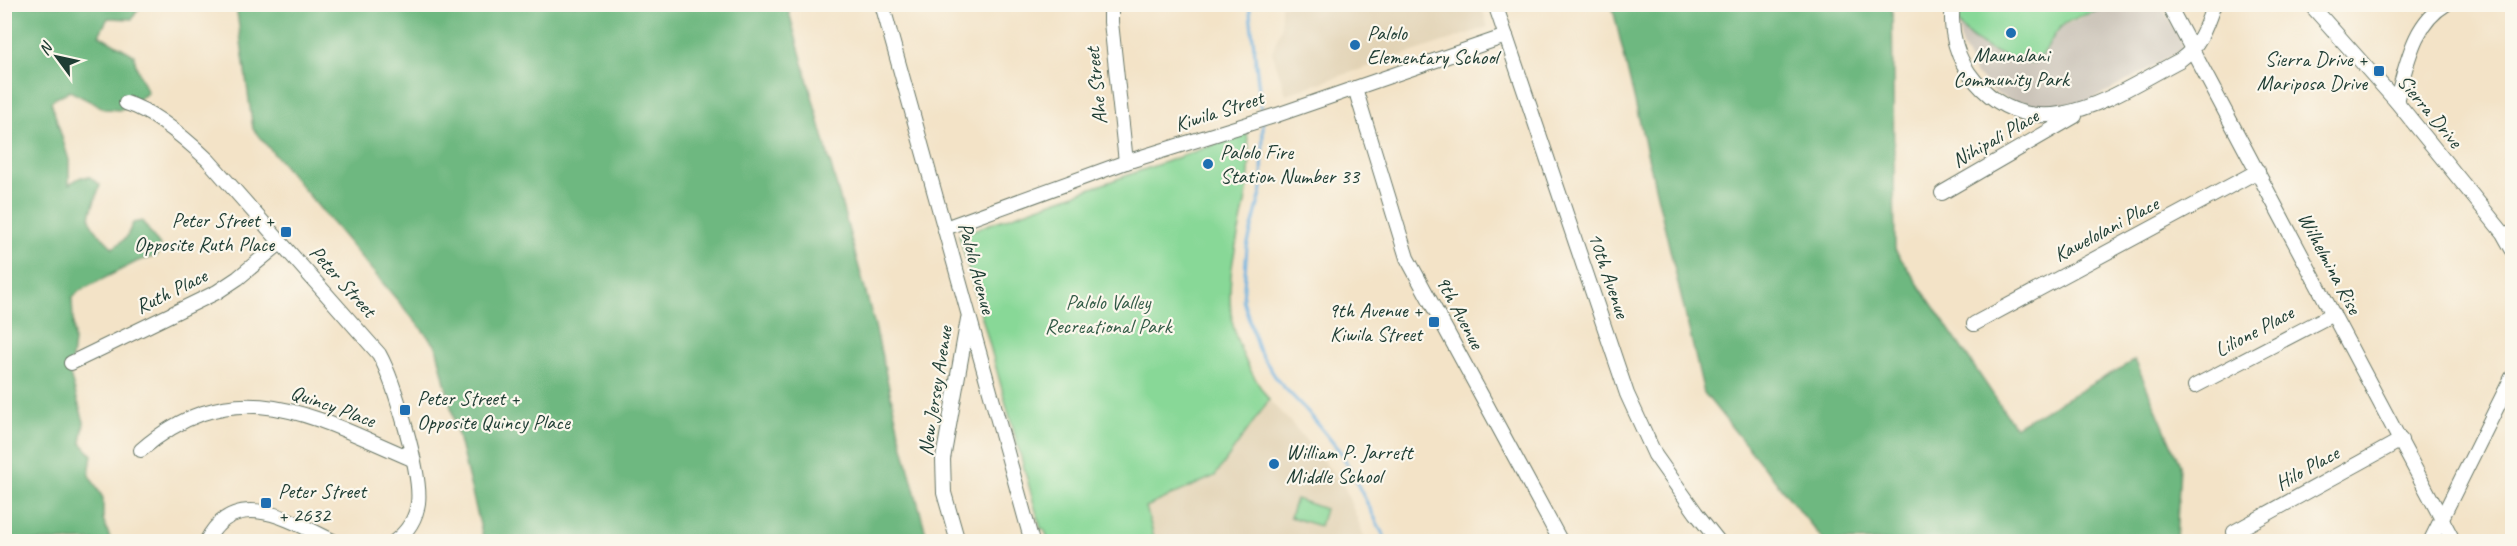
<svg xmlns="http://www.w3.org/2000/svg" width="2517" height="546" font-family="Caveat,sans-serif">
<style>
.built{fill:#e2d3b5}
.industrial{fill:#cac3b8}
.green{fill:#88d897;stroke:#548a66;stroke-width:1.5}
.forest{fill:#6eb880;stroke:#467a5a;stroke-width:1.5}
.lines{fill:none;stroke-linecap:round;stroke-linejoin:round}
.stream{stroke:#6ab0e0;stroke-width:3}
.minor-casing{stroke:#697767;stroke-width:16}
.minor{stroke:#fff;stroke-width:14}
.poi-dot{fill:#1f6fb2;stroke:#fbf7ec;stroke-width:2}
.labels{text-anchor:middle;stroke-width:4.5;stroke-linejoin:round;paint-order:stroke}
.poi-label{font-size:21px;fill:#1f3d34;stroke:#fbf7ec;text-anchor:start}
.street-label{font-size:21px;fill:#1f3d34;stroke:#fbf7ec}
.park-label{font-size:21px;fill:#345c48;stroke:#fbf7ec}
</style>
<rect width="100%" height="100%" fill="#fbf7ec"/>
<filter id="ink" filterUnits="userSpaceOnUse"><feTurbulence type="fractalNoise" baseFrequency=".0167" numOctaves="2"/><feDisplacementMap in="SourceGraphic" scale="12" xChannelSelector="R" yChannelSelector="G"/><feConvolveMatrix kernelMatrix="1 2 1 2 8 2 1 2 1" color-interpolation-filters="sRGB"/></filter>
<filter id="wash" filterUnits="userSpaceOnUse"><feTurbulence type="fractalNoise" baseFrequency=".008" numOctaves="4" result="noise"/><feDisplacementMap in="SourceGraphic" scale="24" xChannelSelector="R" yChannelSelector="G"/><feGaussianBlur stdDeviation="1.35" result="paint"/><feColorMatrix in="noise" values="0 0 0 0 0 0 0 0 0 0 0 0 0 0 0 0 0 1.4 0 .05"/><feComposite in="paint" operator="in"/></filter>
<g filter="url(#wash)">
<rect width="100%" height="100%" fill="#f3e3c7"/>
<!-- built -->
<g class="built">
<path d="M1281 5H1481L1488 27 1286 94 1272 52 1281 28Z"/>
<path d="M1269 400 1294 426 1344 486 1366 541H1155L1146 507 1215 476Z"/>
</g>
<!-- industrial -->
<path class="industrial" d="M2110 5H2161L2182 42V50L2089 102 2058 110 2027 108 1998 95 1975 73 1961 44 1958 23 1967 34 1989 49 2020 61 2038 60 2060 27Z"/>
<!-- green -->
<g class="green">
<path d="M1959 5H2110C2096 13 2073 16 2062 26 2050 36 2048 55 2033 63 2009 62 1971 43 1958 23Z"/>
<path d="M1247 133C1258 194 1229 240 1230 298 1230 336 1248 370 1269 400L1215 476 1146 507 1155 541H1049L1044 529H1041L959 235Z"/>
<path d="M1296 499 1325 509 1320 526 1290 517Z"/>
</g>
<!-- forest -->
<g class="forest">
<path d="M4 5H141L132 19 108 18 99 35 134 55 136 66 148 93 121 110 105 109 70 91 57 97 51 102 69 160V184L81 177H90L100 185C88 224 82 217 113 248L126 238 133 223 142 221 160 246 157 256 138 261 79 291 72 299 74 341 70 375 84 422 81 443 92 455 89 475 103 498V519L111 541H5Z"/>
<path d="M236 5H787L875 326 899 432 928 541H484L436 346 253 129Z"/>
<path d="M1612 5H1892L1895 250 2015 427 2135 360 2180 465 2176 541H1824L1704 393Z"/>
</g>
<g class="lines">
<!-- stream -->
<g class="stream">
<path d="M1249 4 1262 116"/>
<path d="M1263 123 1262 189 1247 247 1243 300 1258 349 1278 381 1308 412 1342 454 1387 542"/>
</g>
</g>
</g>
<g filter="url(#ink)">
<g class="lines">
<defs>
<g id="minor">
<path d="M882 4 1032 542"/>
<path d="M1111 4V22L1126 162"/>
<path d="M1495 4 1627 394 1655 455 1696 513 1719 542"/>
<path d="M1953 4C1949 32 1957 60 1975 81 2037 154 2116 93 2180 60 2200 46 2206 27 2214 4"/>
<path d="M2168 4 2454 542"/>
<path d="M2310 4 2396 101 2503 233 2512 249"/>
<path d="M1355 88 1407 258 1561 542"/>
<path d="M2396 101C2407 66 2412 24 2446 4"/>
<path d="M126 103C153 111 187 140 208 160L379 354C394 381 422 474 418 503 416 519 407 532 394 542"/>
<path d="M1942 193 2075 116"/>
<path d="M945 228 1126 162 1277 115 1506 36"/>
<path d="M1974 324 2258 171"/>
<path d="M71 363 217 292 238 278 280 243"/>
<path d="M2195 386 2333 314"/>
<path d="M141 450C237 368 313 417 412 459"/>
<path d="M2234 532 2401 440"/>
<path d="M206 542C236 483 294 523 335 542"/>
<path d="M958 542 944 493 943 459 968 319"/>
<path d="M2430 542 2512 377"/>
</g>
</defs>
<!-- minor casing -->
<use href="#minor" class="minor-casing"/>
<!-- minor -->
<use href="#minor" class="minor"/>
</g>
</g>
<!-- markers -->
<g class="poi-dot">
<circle cx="2011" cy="33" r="6"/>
<circle cx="1355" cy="45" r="6"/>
<rect x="2373" y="65" width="12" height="12" rx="3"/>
<circle cx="1208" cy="164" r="6"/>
<rect x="280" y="226" width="12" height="12" rx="3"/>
<rect x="1428" y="316" width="12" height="12" rx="3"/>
<rect x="399" y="404" width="12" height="12" rx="3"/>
<circle cx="1274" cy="464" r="6"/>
<rect x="260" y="497" width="12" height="12" rx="3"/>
</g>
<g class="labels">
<!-- poi labels -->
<g class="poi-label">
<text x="1367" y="40">Palolo<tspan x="1367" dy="24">Elementary School</tspan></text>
<text x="2011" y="62" text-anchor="middle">Maunalani<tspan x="2011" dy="24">Community Park</tspan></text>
<text x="2367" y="66" text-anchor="end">Sierra Drive +<tspan x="2367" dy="24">Mariposa Drive</tspan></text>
<text x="1220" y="159">Palolo Fire<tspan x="1220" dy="24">Station Number 33</tspan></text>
<text x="274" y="227" text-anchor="end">Peter Street +<tspan x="274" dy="24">Opposite Ruth Place</tspan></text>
<text x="1422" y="317" text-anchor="end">9th Avenue +<tspan x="1422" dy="24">Kiwila Street</tspan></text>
<text x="417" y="405">Peter Street +<tspan x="417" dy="24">Opposite Quincy Place</tspan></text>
<text x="1286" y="459">William P. Jarrett<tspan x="1286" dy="24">Middle School</tspan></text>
<text x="278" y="498">Peter Street<tspan x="278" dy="24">+ 2632</tspan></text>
</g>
<!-- street labels -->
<g class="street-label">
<text transform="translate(1096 86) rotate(-96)" y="7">Ahe Street</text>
<text transform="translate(1219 111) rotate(-18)" y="7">Kiwila Street</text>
<text transform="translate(2430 111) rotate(50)" y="7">Sierra Drive</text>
<text transform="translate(1995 138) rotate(-30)" y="7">Nihipali Place</text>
<text transform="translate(2106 229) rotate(-28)" y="7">Kawelolani Place</text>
<text transform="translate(2330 263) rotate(62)" y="7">Wilhelmina Rise</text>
<text transform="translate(977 268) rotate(75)" y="7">Palolo Avenue</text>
<text transform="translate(1609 275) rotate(71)" y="7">10th Avenue</text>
<text transform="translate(343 281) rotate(48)" y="7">Peter Street</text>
<text transform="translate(171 291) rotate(-26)" y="7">Ruth Place</text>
<text transform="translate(1460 312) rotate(62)" y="7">9th Avenue</text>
<text transform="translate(2254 331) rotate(-28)" y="7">Lilione Place</text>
<text transform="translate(935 391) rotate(-81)" y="7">New Jersey Avenue</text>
<text transform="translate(333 406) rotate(20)" y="7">Quincy Place</text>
<text transform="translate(2307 468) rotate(-29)" y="7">Hilo Place</text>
</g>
<!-- park labels -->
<g class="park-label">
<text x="1108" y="309">Palolo Valley<tspan x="1108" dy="24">Recreational Park</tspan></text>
</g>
</g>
<!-- margin -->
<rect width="2517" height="546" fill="none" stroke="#fbf7ec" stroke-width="24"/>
<!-- north arrow -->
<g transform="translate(57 57) rotate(303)" stroke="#fbf7ec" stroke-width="4.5" paint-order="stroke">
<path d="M0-4.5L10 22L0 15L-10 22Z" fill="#1f3d34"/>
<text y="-9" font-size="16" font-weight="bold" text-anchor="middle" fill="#1f3d34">N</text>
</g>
</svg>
